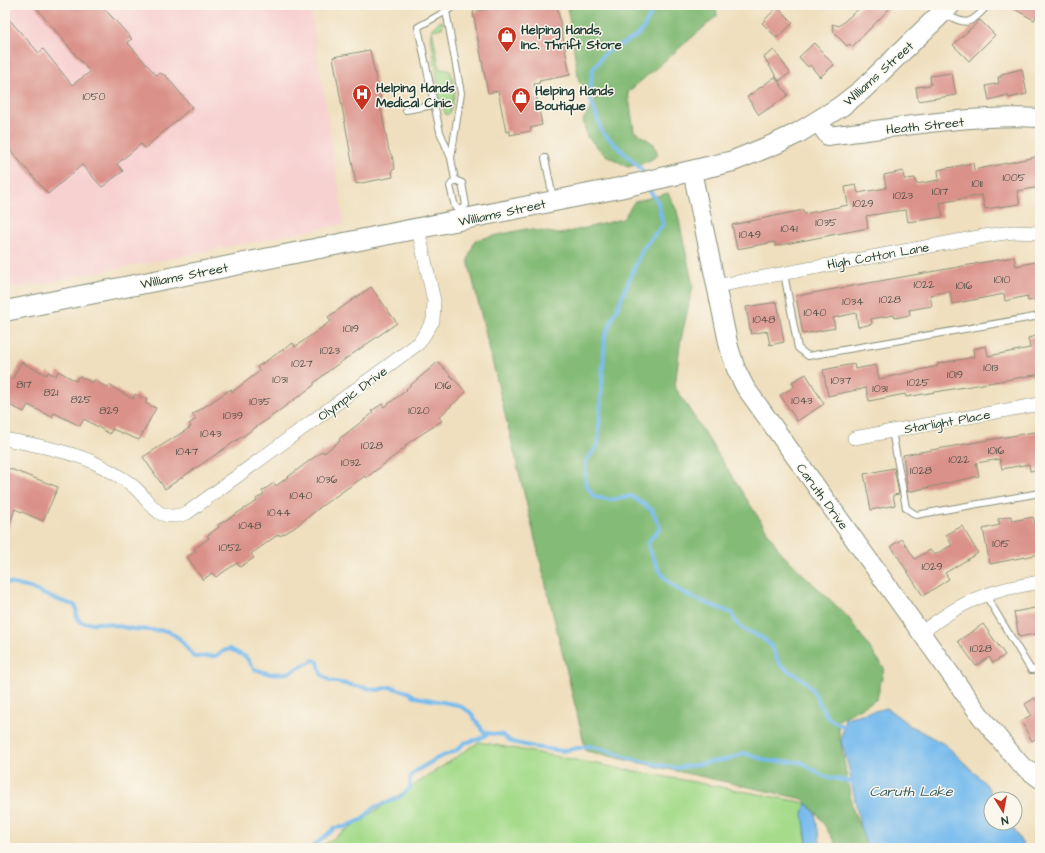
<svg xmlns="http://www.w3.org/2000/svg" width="1045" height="853" font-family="'Architects Daughter',sans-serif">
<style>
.built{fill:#f7d0d0}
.green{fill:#a5db8b;stroke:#628c60}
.forest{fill:#84bb77;stroke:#527c56}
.water{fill:#77bbed;stroke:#4b7c90}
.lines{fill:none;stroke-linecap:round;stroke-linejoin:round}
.stream{stroke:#77bbed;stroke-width:4}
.building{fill:#da9189}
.lane-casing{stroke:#878e79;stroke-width:8}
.street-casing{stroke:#878e79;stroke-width:14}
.secondary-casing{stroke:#878e79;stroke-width:20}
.primary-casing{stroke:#878e79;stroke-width:22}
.lane{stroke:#fff;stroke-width:6}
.street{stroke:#fff;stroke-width:13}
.secondary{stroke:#fff;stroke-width:18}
.primary{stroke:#fff;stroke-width:20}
.labels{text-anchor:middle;stroke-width:3;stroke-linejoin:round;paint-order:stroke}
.number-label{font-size:11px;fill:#4e5249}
.poi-label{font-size:13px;font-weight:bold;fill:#1f3d34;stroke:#fbf7ec;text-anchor:start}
.street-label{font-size:13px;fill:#1f3d34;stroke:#fbf7ec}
.water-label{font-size:14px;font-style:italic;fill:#355c62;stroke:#fbf7ec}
</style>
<rect width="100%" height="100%" fill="#fbf7ec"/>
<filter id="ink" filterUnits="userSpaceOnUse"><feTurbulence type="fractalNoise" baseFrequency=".025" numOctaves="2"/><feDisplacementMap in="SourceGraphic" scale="8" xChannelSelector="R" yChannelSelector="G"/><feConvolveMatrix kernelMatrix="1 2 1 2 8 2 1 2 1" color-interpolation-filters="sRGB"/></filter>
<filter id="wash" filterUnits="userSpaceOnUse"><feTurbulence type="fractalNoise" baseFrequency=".012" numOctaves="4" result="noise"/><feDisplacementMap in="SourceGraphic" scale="16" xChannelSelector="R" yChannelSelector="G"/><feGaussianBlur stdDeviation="0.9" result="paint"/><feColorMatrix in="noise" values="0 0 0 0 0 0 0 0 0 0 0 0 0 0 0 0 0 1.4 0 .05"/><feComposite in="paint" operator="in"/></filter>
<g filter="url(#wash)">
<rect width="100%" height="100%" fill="#efdfbe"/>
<!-- built -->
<path class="built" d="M5 5H310L344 224 5 291Z"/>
<!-- green -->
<g class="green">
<path d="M440 21 443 22 442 28 432 30 440 70 446 69 451 72 455 92 450 113 446 115 440 100 431 34 432 28Z"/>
<path d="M479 742 806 803 805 833 808 848H319Z"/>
</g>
<!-- forest -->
<g class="forest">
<path d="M567 5H716L717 16 628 92 634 131 654 144 658 155 647 162 628 167 604 154 587 137 583 120 596 99 579 82Z"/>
<path d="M668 193 677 211 693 286 680 344 675 387 781 553 848 617 884 668 877 699 837 721 852 807 868 848H838L819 816 803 799 586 751 468 260 475 240 526 229 560 234 623 219 634 202Z"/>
</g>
<!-- water -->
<g class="water">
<path d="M887 708 909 725 946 745 986 784 995 799H991V823H1010L1025 848H868L861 830 848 765 841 741 845 718Z"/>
<path d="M806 803 815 813 821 848H808L803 814Z"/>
</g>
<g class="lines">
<!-- stream -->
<g class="stream">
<path d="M644 177 643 171 602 132 590 97 592 71 603 55 638 35 644 27 656 5"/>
<path d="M647 187 658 202 663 225 643 248 605 336 598 445 586 461 585 483 594 497 611 500 631 496 652 510 660 527C657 534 649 537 648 545 648 549 652 556 654 560 669 596 701 599 733 614 736 634 761 631 771 646 775 652 776 660 781 665 789 673 802 676 809 685 825 706 818 719 849 728"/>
<path d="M5 582 30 588 55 599 74 605 76 607 77 618 82 623H103L133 629 168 631 179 638 194 657 216 656 226 650 230 649 246 657 254 669 270 674 288 673 314 660 318 662 321 674 330 681 377 690 390 687 408 692 416 697 458 705 470 712 483 731 486 733 502 735 512 742 534 747 562 751 589 746 607 750 631 759 676 768 729 759 744 753 768 761 801 762 823 776 852 782 853 785"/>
<path d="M311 848 335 828 345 827 363 819 373 808 400 797 410 788V778L414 772 438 758 456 751 464 743 479 739 488 734"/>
</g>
</g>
<g id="blocks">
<!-- building -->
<g class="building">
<path d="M34 5H101L132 39 127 42 156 75 160 73 166 76 192 107 145 148 141 144 117 164 123 171 102 187 82 165 48 194 5 144V15L39 53 43 49 72 85 90 72Z"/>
<path d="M508 5H557L570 75 539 81 540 83 534 84 542 125 530 128 531 131 510 135V131L506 132 498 91 488 93 473 12Z"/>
<path d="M863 5H893L852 47 850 44 847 46 834 33 832 24 839 26Z"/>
<path d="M1007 5H1040V10L1034 20Z"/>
<path d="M777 7 793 23 777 38 762 23Z"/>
<path d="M980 20 995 35 969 61 953 45Z"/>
<path d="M814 43 834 65 820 77 810 65 808 67 799 57Z"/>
<path d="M370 50 377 85 379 84 381 97 379 98 389 151 392 156 395 169 392 170 393 177 356 184 333 57Z"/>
<path d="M774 50 790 73 779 81 764 57Z"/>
<path d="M1022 69 1027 94 1009 98 1008 95 989 100 986 86 999 83 998 77H1001V74Z"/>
<path d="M952 73 956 95 918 101 916 87 931 85 930 76Z"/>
<path d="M775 77 788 95 759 115 747 97Z"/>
<path d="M1040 156V187L1017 191 1020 204 985 209 982 195 940 203 943 217 908 222 906 210 890 212 866 216 868 228 775 246V242L737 249 732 225 803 210 804 214 848 205 845 187 856 185 858 193 886 188 884 175 903 171 904 179 915 178 916 184 939 180 938 170 973 163 974 170Z"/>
<path d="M1014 257 1016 266 1040 261V299L1028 301 1027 296 1005 301 1004 294 952 304 950 291 930 295 932 306 909 310 910 315 895 318 894 315 871 319 872 324 858 327 856 313 833 318 835 328 803 334 796 296Z"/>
<path d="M371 287 397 323 331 369 314 383V385L268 419 165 489 143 457 191 427 189 424 196 419 192 415 231 389 232 392 260 371 257 367 293 343 295 347 310 336 331 321 328 317Z"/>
<path d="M777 302 784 342 770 345 767 331 751 334 746 307Z"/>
<path d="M1040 335V375H1035L906 397 905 394 869 401 866 388 828 396 823 370 854 364 855 369 876 365 879 379 938 366 937 364 974 357 973 349 986 346 988 356 1030 348 1028 338Z"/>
<path d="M21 362 47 375 48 372 56 376 58 371 76 381 79 376 93 383 94 380 108 388 109 385 133 399 135 394 147 400 145 403 156 408 139 440 112 429 110 434 84 419 80 426 54 413 52 417 28 405 24 412 5 403V370L12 380Z"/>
<path d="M438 362 466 392 439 417 442 421 405 445 406 447 366 478 365 476 323 505 294 528 280 536 279 534 251 554 254 558 240 567 237 563 216 577 212 573 203 580 187 557 196 551 194 549 209 538 207 536 219 527 218 525 257 501 256 499 264 494 262 491 274 483 276 486 313 458 323 451 324 453 340 441 339 439 373 413 371 411 382 404 384 407 407 390 406 389Z"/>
<path d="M806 374 824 404 797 421 780 395 794 387 792 382Z"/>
<path d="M1040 431V469L1030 471 1029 464 1002 469 1000 459 976 463 979 476 908 492 903 455Z"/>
<path d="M5 467 58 487 43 521 15 509 6 534Z"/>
<path d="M894 468 899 494 893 495 895 505 871 510 864 474Z"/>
<path d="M1011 516 1012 521 1033 517 1035 523 1040 522V554L990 564 983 529 1000 525 998 519Z"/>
<path d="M962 526 978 553 945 573 949 579 923 596 891 546 902 539 915 559 930 550 934 555 952 545 946 535Z"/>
<path d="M1040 607V633L1019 637 1014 612Z"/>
<path d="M983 624 1005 655 993 663 989 657 976 666 958 641Z"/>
<path d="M1035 698 1040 706V736L1032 741 1021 721 1031 715 1025 704Z"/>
</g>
</g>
</g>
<g filter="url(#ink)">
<use href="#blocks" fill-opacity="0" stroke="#878e79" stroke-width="1"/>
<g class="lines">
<defs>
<g id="lane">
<path d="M446 11 461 93 451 158"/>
<path d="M944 13C968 27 970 24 988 5"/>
<path d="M406 110 434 105"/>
<path d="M545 158 553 198"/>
<path d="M455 180 451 158 440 132 418 27 457 5"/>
<path d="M455 180 462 183 466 205 461 210 455 207 450 186Z"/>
<path d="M784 273 798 348 808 356 1040 316"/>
<path d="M892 431 906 508 916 515 1040 493"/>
<path d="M985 594 1031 670 1040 669"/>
</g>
<g id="street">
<path d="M716 286 984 236 1013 232 1040 233"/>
<path d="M854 438 1040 404"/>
<path d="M5 439C34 445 64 450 91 461 105 468 121 476 133 486 153 503 156 524 187 513L419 343 433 321 434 301 418 229"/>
<path d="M921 633C963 600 988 591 1040 582"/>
</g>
<g id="secondary">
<path d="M818 122 828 136C896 128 972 114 1040 118"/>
<path d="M692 171 729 347 736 369 745 387 982 718 1020 764 1040 779"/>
</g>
<path id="primary" d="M5 311 619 188 733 161 775 144 798 133 840 107 862 90 950 5"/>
</defs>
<!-- lane casing -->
<use href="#lane" class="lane-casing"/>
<!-- street casing -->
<use href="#street" class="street-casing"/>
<!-- secondary casing -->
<use href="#secondary" class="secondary-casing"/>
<!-- primary casing -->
<use href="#primary" class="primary-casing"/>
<!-- lane -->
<use href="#lane" class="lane"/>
<!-- street -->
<use href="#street" class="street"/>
<!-- secondary -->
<use href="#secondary" class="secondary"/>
<!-- primary -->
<use href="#primary" class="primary"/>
</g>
</g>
<!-- icons -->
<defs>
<symbol id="shop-pin" viewBox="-11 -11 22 30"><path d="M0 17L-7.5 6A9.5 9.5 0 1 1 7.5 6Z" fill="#c8321e" stroke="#fbf7ec"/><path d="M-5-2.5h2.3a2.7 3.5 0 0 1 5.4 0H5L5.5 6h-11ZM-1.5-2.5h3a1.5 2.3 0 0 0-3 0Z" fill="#fff"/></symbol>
<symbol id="hospital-pin" viewBox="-11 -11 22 30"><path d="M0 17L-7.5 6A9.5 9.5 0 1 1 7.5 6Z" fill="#c8321e" stroke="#fbf7ec"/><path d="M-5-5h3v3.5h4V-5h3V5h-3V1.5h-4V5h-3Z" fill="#fff"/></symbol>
</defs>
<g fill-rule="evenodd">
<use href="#shop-pin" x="496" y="25" width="22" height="30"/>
<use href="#hospital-pin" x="351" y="83" width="22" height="30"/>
<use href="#shop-pin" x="510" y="86" width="22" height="30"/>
</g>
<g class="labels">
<!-- number labels -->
<g class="number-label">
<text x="94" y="100">1050</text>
<text x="1014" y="181">1005</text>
<text x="977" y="187">1011</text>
<text x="940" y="195">1017</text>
<text x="903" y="199">1023</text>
<text x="863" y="207">1029</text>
<text x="826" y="226">1035</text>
<text x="789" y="232">1041</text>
<text x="750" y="238">1049</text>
<text x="1002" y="283">1010</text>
<text x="924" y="288">1022</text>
<text x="964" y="289">1016</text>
<text x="890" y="303">1028</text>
<text x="853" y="305">1034</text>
<text x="815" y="316">1040</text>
<text x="764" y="323">1048</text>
<text x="351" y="332">1019</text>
<text x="330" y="354">1023</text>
<text x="302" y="367">1027</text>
<text x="991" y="371">1013</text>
<text x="955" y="378">1019</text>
<text x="280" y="383">1031</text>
<text x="841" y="384">1037</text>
<text x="918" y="386">1025</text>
<text x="24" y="388">817</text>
<text x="443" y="389">1016</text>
<text x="880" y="392">1031</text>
<text x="51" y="396">821</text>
<text x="81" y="403">825</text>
<text x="802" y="404">1043</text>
<text x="260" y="405">1035</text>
<text x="109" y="414">829</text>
<text x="419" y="414">1020</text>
<text x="233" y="419">1039</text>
<text x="211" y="437">1043</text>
<text x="372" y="449">1028</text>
<text x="996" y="454">1016</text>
<text x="187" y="455">1047</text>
<text x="959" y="463">1022</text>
<text x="351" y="466">1032</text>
<text x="921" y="474">1028</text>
<text x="327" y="483">1036</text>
<text x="301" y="499">1040</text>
<text x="279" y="516">1044</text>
<text x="250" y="529">1048</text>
<text x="1001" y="547">1015</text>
<text x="230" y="551">1052</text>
<text x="932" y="570">1029</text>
<text x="981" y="652">1028</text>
</g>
<!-- poi labels -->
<g class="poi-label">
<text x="521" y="34">Helping Hands,<tspan x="521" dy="15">Inc. Thrift Store</tspan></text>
<text x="376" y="92">Helping Hands<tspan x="376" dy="15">Medical Cinic</tspan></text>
<text x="535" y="95">Helping Hands<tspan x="535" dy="15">Boutique</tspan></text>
</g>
<!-- street labels -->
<g class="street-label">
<text transform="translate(878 73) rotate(-42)" y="5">Williams Street</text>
<text transform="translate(925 125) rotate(-6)" y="5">Heath Street</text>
<text transform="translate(502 212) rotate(-12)" y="5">Williams Street</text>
<text transform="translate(878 255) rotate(-10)" y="5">High Cotton Lane</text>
<text transform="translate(184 275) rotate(-11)" y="5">Williams Street</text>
<text transform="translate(352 393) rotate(-36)" y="5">Olympic Drive</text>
<text transform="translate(947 421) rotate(-10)" y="5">Starlight Place</text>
<text transform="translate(823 496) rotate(54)" y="5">Caruth Drive</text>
</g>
<!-- water labels -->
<g class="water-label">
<text x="911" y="796">Caruth Lake</text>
</g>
</g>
<!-- margin -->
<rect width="1045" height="853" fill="none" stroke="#fbf7ec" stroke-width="20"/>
<!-- north arrow -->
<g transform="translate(1003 811) rotate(169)"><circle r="19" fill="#fbf7ec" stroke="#a3ada2"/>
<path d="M0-3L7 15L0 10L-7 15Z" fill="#c8321e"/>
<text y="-6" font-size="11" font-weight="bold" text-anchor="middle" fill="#1f3d34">N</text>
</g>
</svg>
